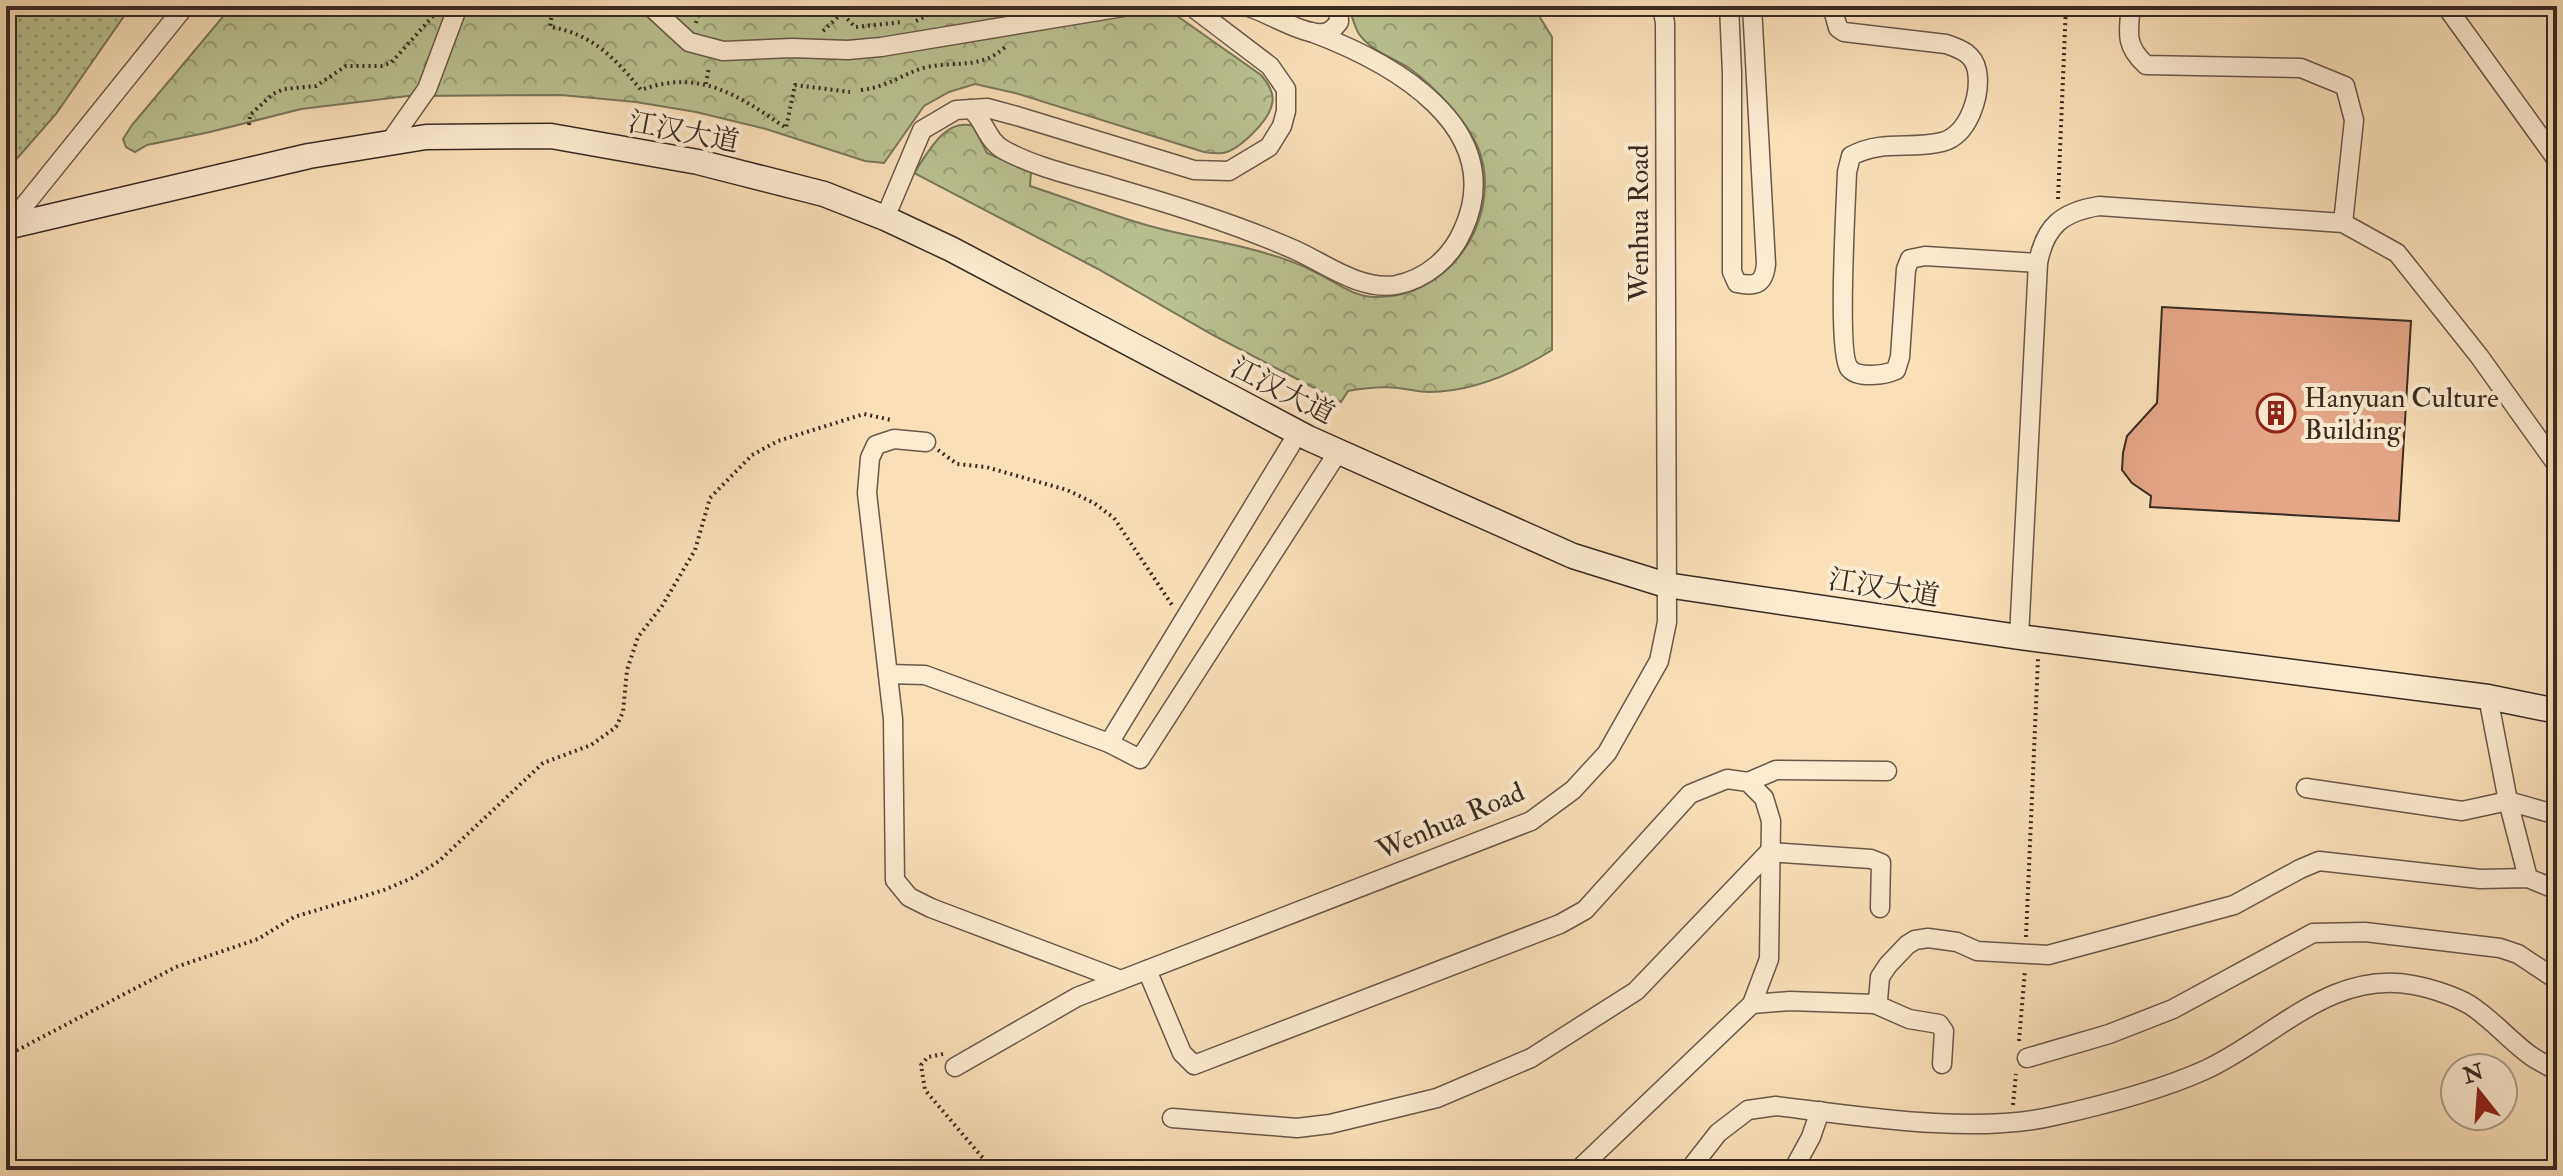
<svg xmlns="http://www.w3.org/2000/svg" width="2563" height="1176" font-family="'IM FELL Double Pica','Noto Serif SC',serif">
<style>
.grass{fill:url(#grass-dots);stroke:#79775a;stroke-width:2}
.forest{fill:url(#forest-crowns);stroke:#79775a;stroke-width:2}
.building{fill:#e5a686;stroke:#382b24;stroke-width:2}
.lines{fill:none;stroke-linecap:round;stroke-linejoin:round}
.minor-casing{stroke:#685849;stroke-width:21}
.secondary-casing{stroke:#382b24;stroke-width:27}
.path{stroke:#382b24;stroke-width:4;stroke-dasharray:2 4;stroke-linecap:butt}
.minor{stroke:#fbebd0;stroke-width:18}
.secondary{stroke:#fbebd0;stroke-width:24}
.labels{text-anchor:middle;stroke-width:8;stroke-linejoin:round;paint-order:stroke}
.street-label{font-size:28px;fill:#382b24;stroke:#fbebd0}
.poi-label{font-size:28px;fill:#382b24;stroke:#fbebd0;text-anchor:start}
</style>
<defs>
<pattern id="grass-dots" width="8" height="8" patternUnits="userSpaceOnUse" patternTransform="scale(2)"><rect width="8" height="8" fill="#bac390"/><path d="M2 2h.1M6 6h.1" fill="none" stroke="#989f75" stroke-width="1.8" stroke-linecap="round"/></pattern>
<pattern id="forest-crowns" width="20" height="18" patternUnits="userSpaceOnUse" patternTransform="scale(2)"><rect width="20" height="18" fill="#bac390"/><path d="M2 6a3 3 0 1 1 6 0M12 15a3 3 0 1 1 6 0" fill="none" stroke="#989f75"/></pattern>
</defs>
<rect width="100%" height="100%" fill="#f9e0b7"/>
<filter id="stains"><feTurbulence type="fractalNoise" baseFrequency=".0025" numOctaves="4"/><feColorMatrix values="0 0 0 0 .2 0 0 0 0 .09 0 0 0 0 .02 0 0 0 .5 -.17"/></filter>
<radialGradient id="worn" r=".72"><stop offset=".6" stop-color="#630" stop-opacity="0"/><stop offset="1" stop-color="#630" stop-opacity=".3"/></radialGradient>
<!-- grass -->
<path class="grass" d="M6 6H131L56 114 6 171Z"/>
<!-- forest -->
<g class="forest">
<path d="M237 6H1163L1261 75C1268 83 1275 93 1272 104 1269 121 1239 150 1223 153 1217 154 1210 153 1204 152L1015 93 975 84 949 92 924 106 884 163 865 161 766 129 696 112 636 102 561 95 408 96 301 109 210 132 147 145 135 152 126 147 123 139 132 125 226 13Z"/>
<path d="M1348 6H1533L1552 37V350C1517 372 1472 392 1429 392 1419 392 1408 389 1398 388 1381 386 1365 388 1348 391L1341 402 1213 335 1098 269 914 173C928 153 944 118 973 126L987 153 1031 172 1030 186C1070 199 1110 215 1150 226 1189 237 1230 242 1268 254 1283 258 1299 264 1313 271 1333 280 1351 296 1374 297 1447 300 1500 223 1481 156 1472 125 1434 86 1409 68 1393 58 1370 50 1359 34 1354 26 1352 15 1348 6Z"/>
</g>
<!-- building -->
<path class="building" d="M2162 307 2411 321 2399 521 2150 507 2151 496 2132 483 2122 470 2123 453 2127 436 2157 403Z"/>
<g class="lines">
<defs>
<g id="minor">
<path d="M650 6 689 42 723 51 792 48 848 50 881 47 1129 6"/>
<path d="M1246 6C1267 12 1304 36 1324 33 1331 32 1335 27 1339 22L1338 6"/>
<path d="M1729 6 1732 73V272L1737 283C1756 287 1764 284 1766 264L1752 6"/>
<path d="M1832 6 1838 28 1844 32 1946 44C1961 49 1974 54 1977 71 1981 95 1969 135 1942 142 1910 150 1883 139 1851 156L1847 172C1846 202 1837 352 1849 368 1858 379 1885 375 1896 370L1900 357 1906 269 1910 259 1925 256 2038 263"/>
<path d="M2131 6C2128 33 2125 46 2146 65L2301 68 2345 86 2354 120 2343 223"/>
<path d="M2446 6 2557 160"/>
<path d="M971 109C985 121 987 141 1004 150 1037 168 1076 176 1112 187 1174 205 1236 224 1295 250 1326 264 1361 291 1396 285 1426 279 1451 258 1463 230 1510 127 1391 62 1311 32"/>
<path d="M389 143 427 89 458 6"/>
<path d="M885 218 922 130 956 110 987 108 1017 116 1194 170 1229 171 1269 147 1282 126 1286 111V89L1270 66 1191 6"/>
<path d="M7 227 185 6"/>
<path d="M926 442 894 439 876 445 870 458 867 493 893 719 895 880 909 897 931 908 1121 980"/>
<path d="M2019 637 2038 263C2045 226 2062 212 2099 206L2343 223 2397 253 2479 356 2557 465"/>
<path d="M888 674 925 675 1109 743 1140 759 1338 452"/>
<path d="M2488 697 2508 801 2528 878"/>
<path d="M1109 743 1298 433"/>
<path d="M1748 782 1776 770 1887 771"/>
<path d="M2306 788 2462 811 2508 801 2557 815"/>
<path d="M1147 970 1182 1053 1194 1065 1560 924 1585 910 1690 794 1727 779 1748 782 1764 798 1771 821 1769 959 1752 1004 1578 1170"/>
<path d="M1752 1004 1790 1001 1875 1004 1878 1000 1880 977 1888 965 1907 945 1915 940 1928 938 1957 942 1977 951 2048 955 2234 905 2300 869 2319 861 2480 879 2528 878 2557 890"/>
<path d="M1875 1004 1909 1019 1939 1024 1944 1031 1942 1064"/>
<path d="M2027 1058 2109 1034 2173 1009 2313 933 2365 932 2500 948 2518 954 2557 980"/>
<path d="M955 1067 1077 997 1531 821 1573 790 1607 753 1659 661 1667 622 1665 23 1662 6"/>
<path d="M1172 1118 1297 1128 1330 1124 1437 1098 1531 1058 1636 991 1769 852 1871 859 1881 863 1880 908"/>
<path d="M1689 1170 1718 1133 1748 1110 1776 1106C1859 1116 1973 1135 2054 1116 2104 1105 2158 1091 2205 1070 2273 1039 2331 969 2413 985 2430 988 2455 996 2470 1005 2492 1019 2509 1040 2531 1056 2539 1061 2548 1066 2557 1071"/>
<path d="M1793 1170 1811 1137 1820 1111"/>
</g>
<path id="secondary" d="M6 227 309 156 426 137 551 136 698 162 824 194 885 218 951 249 1308 438 1573 556 1666 585 2019 637 2488 697 2557 711"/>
</defs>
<!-- minor casing -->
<use href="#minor" class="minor-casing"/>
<!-- secondary casing -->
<use href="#secondary" class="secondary-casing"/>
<!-- path -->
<g class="path">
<path d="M553 6 550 27C591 33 615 58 641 90 700 68 739 96 786 128L795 85 850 92"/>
<path d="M835 6 855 27 903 22"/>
<path d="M916 21 946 6"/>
<path d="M696 23 701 6"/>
<path d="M823 31 840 15"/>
<path d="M706 84 709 67"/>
<path d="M861 90C889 87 903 73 927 67 956 61 982 69 1005 47"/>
<path d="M249 125 250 115 273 94 284 89 316 86 346 66H381L391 63 433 16"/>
<path d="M2058 199 2066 6"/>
<path d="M938 450 957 464 986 467 1067 490 1094 503 1114 518 1172 605"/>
<path d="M2026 937 2038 658"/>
<path d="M2019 1041 2025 970"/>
<path d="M943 1054 928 1057 921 1065 925 1090 993 1170"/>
<path d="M6 1056 176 967 258 939 294 917 384 890 412 878 439 861 543 763 591 745 616 727 623 712 627 670 638 637 662 606 695 550 710 498 752 455 778 441 864 414 891 420"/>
<path d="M2013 1105 2016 1074"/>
</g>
<!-- minor -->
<use href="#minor" class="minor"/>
<!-- secondary -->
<use href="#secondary" class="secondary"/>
</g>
<!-- icons -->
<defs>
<symbol id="building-ring" viewBox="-11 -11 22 22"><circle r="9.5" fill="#fbebd0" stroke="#8f2418" stroke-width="1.5"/><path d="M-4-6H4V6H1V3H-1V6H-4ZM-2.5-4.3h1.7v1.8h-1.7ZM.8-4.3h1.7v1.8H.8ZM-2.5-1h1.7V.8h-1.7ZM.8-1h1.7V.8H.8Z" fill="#8f2418"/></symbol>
</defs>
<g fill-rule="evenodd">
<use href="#building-ring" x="2254" y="391" width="44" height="44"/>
</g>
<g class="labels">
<!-- street labels -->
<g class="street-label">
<text transform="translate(684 131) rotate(11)" y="10">江汉大道</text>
<text transform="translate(1638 223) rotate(-90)" y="10">Wenhua Road</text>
<text transform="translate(1283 390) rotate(27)" y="10">江汉大道</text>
<text transform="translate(1884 587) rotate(9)" y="10">江汉大道</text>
<text transform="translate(1450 820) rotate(-23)" y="10">Wenhua Road</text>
</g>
<!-- poi labels -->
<g class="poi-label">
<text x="2304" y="407">Hanyuan Culture<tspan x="2304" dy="32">Building</tspan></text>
</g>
</g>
<!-- margin -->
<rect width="2563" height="1176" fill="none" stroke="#f9e0b7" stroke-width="32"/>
<rect x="8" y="8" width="2547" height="1160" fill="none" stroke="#382b24" stroke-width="4"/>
<rect x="16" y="16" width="2531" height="1144" fill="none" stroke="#382b24" stroke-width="2"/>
<!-- north arrow -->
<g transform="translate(2479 1092) rotate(343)"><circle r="38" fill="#fbebd0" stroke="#ad9e8b" stroke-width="2"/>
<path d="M0-6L14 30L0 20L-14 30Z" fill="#8f2418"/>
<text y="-12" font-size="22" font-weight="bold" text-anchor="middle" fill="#382b24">N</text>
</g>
<rect width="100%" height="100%" filter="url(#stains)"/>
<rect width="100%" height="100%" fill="url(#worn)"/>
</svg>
